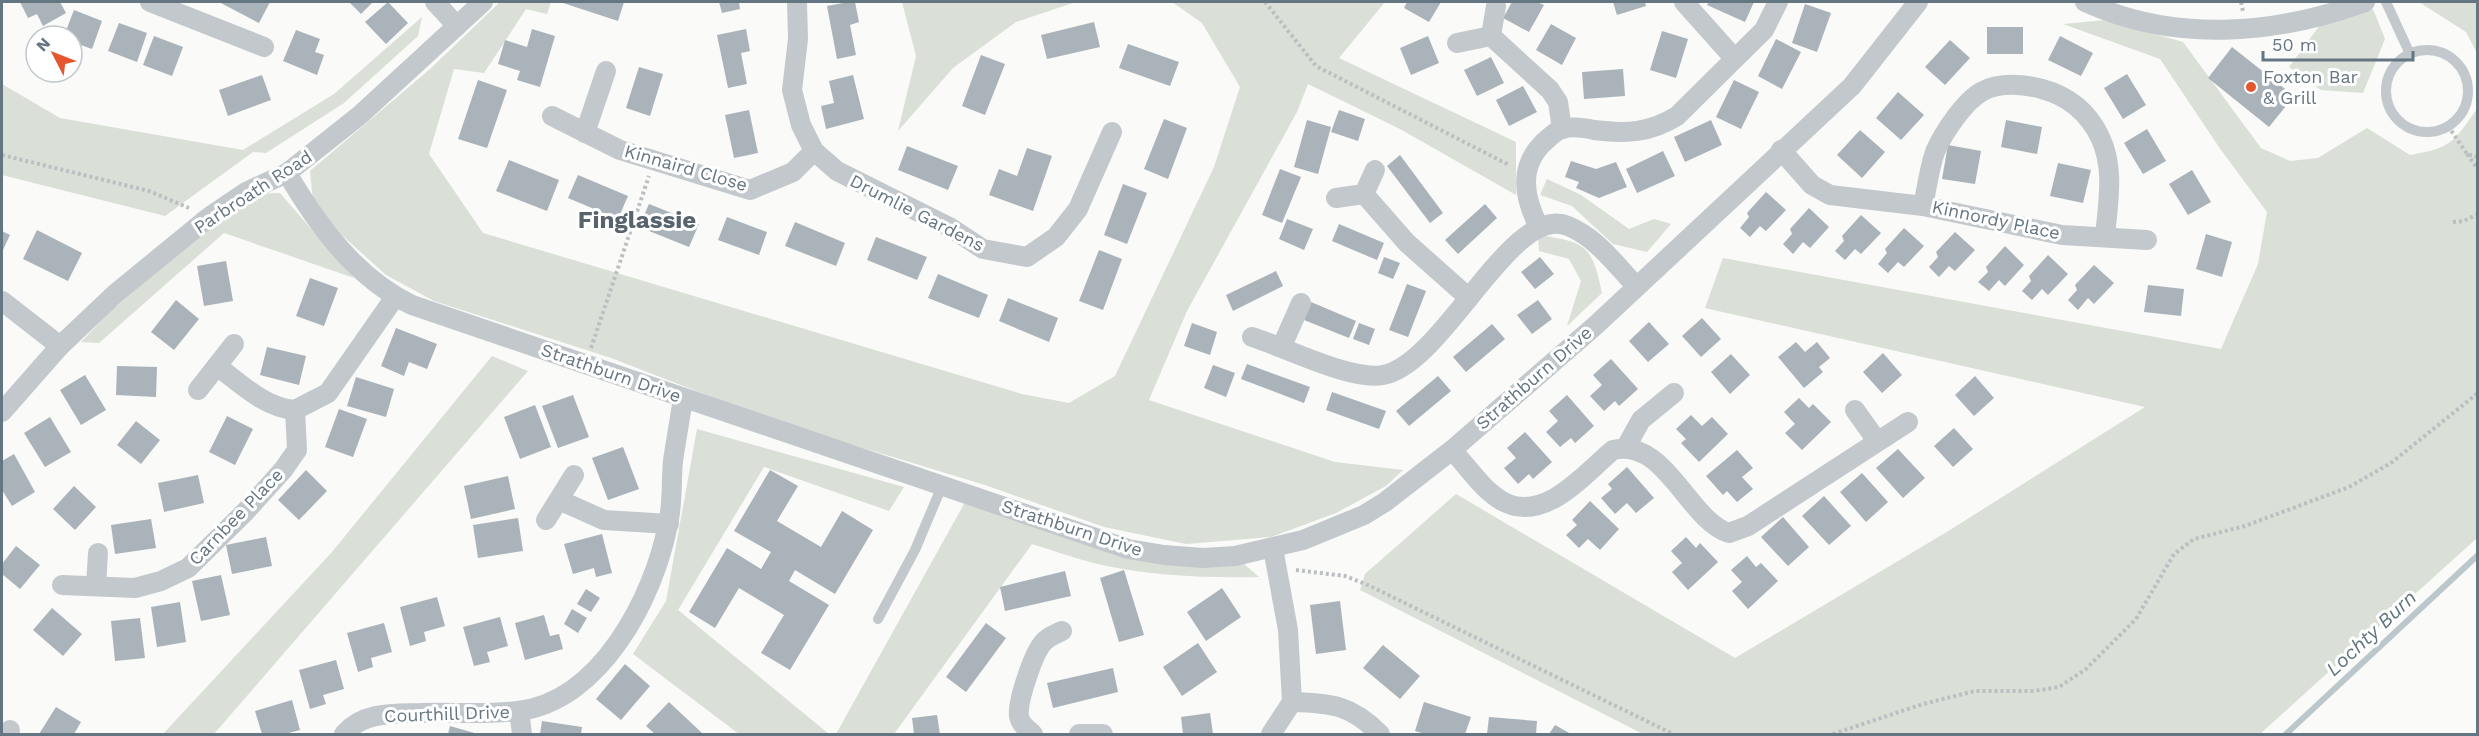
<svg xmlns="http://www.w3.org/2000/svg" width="2479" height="736" font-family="'Work Sans',sans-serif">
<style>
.green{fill:#dadfd7}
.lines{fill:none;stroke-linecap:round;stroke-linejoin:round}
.stream{stroke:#bbc7cb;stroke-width:6}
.building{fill:#aab3b9}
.path{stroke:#bbbfc2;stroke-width:4;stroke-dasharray:3 3;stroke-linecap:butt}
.service{stroke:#c3c8cc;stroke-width:10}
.minor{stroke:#c3c8cc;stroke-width:20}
.poi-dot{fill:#e4572e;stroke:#fff;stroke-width:2}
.labels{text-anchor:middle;stroke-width:6;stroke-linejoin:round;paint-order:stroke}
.poi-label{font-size:18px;fill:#657683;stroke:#fff;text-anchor:start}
.street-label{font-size:18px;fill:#657683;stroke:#fff}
.water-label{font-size:20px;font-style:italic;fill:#60757c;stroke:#fff}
.district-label{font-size:24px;font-weight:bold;fill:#57646e;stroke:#fff}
</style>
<rect width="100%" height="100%" fill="#fafaf8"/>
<!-- green -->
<g class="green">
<path d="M500 2H551L547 14 526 9 484 73 454 69 429 154 483 233 1022 394 1069 403 1115 376 1214 167 1240 87 1202 23 1172 2H1385L1339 58 1516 142V195L1400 129 1308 84 1297 112 1187 311 1149 400 1335 462 1403 470 1386 486 1336 513 1271 537 1186 544 1104 527 985 485 771 420 611 358 434 301 386 275 334 228 313 201 310 171 430 69Z"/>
<path d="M902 2H1076L1016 22 953 68 898 131 916 56Z"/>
<path d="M2419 2H2477V53L2466 32Z"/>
<path d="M2373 9 2385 39 2363 93 2321 90 2289 67 2320 25Z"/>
<path d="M422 17 418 36 344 103 266 153 253 152 165 216 2 175V84L60 118 243 150 334 94Z"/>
<path d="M2106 20 2183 42 2261 148 2290 161 2318 158 2367 128 2410 155C2452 148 2453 142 2477 109V538L2260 734H1643L1360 590 1365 574 1456 494 1735 658 1950 530 2145 407 1705 308 1723 258 2221 349 2258 264 2267 212 2221 150 2160 59 2063 24Z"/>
<path d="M1547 179 1581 195 1629 229 1654 219 1671 224 1647 252 1613 244 1572 206 1540 195Z"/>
<path d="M280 193 354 278 224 233 99 343 81 342 109 313 184 248 252 194Z"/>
<path d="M1538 235C1586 242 1592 245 1602 293L1567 326 1581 281 1569 259 1539 251Z"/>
<path d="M492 356 528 371 214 734H163L332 552Z"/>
<path d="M697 429 904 487 889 511 764 467 678 610 829 734H739L633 654 666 601Z"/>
<path d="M969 495 1128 549 1235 556 1259 577C1206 578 1154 576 1102 565 1079 560 1055 551 1032 544L894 734H836Z"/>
</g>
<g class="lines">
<!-- stream -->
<path class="stream" d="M2286 734 2478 555"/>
</g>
<!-- building -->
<g class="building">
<path d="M20 2H60L66 13 43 26 37 14 28 18Z"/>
<path d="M219 2H270L259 23Z"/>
<path d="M349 2H373L361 14Z"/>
<path d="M388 2 408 23 386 44 365 22Z"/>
<path d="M560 2H624L618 21Z"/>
<path d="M719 2H739L740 9 722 13Z"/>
<path d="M848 2H855L859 22 850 25 856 55 837 59 827 6Z"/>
<path d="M1407 2H1441L1429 22 1404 8Z"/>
<path d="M1512 2H1537L1544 5 1529 32 1503 18Z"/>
<path d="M1613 2H1645L1646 6 1617 15Z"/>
<path d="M1709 2H1754L1745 22 1707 5Z"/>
<path d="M1805 4 1831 13 1817 52 1792 43Z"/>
<path d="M74 10 102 21 92 49 72 42V36H64Z"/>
<path d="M1094 22 1100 47 1047 59 1041 35Z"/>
<path d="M119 23 147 33 137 62 108 51Z"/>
<path d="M1551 24 1576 38 1562 65 1536 50Z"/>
<rect x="1987" y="27" width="36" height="27"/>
<path d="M532 29 555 36 540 87 517 80 520 71 498 64 505 40 527 47Z"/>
<path d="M746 29 750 51 741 53 747 84 728 88 717 35Z"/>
<path d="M296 30 320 39 315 52 324 55 317 75 283 61Z"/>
<path d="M1662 31 1688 39 1676 78 1650 70Z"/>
<path d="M154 36 183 47 172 76 143 65Z"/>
<path d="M1428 36 1439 63 1411 75 1400 48Z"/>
<path d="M2060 36 2093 53 2081 76 2048 60Z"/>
<path d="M1776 39 1801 52 1782 89 1758 76Z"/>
<path d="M1950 40 1970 58 1945 85 1925 67Z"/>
<path d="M1128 44 1179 62 1170 86 1119 68Z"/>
<path d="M2232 47 2294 96 2269 127 2208 78Z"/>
<path d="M981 55 1005 64 985 115 962 106Z"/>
<path d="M1491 57 1504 83 1477 96 1464 70Z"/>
<path d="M639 67 663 74 650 116 626 108Z"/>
<path d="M1623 69 1625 96 1584 99 1582 72Z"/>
<path d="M2127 74 2146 105 2123 119 2104 88Z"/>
<path d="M262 75 271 100 228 116 219 90Z"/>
<path d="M853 75 864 119 826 129 821 106 834 103 829 81Z"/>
<path d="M478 80 507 90 487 148 458 139Z"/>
<path d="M1734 80 1759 92 1741 129 1716 117Z"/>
<path d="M1523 86 1537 112 1509 126 1496 100Z"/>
<path d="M1898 92 1924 115 1901 140 1876 118Z"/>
<path d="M749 110 758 153 734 158 725 115Z"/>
<path d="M1339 110 1365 119 1358 141 1331 132Z"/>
<path d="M1164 119 1187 128 1168 179 1144 169Z"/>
<path d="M1307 120 1331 127 1318 174 1294 167Z"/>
<path d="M1711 120 1722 145 1685 162 1674 137Z"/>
<path d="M2006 120 2042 127 2037 154 2001 147Z"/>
<path d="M2147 129 2166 161 2143 174 2124 143Z"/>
<path d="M1860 130 1885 152 1862 178 1837 155Z"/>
<path d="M1948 145 1981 151 1975 184 1942 179Z"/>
<path d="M907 146 958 166 948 190 898 170Z"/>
<path d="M1027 148 1052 156 1033 211 989 195 999 169 1017 176Z"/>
<path d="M1663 151 1675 176 1637 193 1626 169Z"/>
<path d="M1400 155 1443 213 1430 223 1387 166Z"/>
<path d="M509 160 559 180 547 211 496 191Z"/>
<path d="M1571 161 1596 169 1616 162 1627 187 1599 198 1576 188 1579 182 1565 177Z"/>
<path d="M2058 163 2091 170 2083 203 2050 196Z"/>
<path d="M1280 169 1301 177 1282 223 1262 215Z"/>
<path d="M2192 170 2211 202 2188 215 2169 184Z"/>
<path d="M578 175 628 196 618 219 568 198Z"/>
<path d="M1123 184 1147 193 1127 244 1104 235Z"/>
<path d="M1766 192 1786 210 1766 231 1760 226 1750 237 1740 228 1749 217 1747 213Z"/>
<path d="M649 204 699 224 689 247 639 227Z"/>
<path d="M1485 204 1497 218 1458 254 1445 240Z"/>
<path d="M1809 208 1829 227 1810 248 1803 242 1793 254 1783 244 1792 234 1790 229Z"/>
<path d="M1861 215 1881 233 1861 254 1855 249 1845 260 1835 251 1844 241 1842 236Z"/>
<path d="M727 217 767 232 759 255 718 240Z"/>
<path d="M1287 219 1313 229 1304 250 1279 239Z"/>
<path d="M795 222 845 243 836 266 785 246Z"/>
<path d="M1339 224 1384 243 1377 260 1332 241Z"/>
<path d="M1904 228 1924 246 1904 267 1898 262 1888 273 1878 264 1887 253 1885 249Z"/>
<path d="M37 230 82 253 68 281 23 259Z"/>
<path d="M2 231 10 235 2 252Z"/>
<path d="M1955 232 1975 250 1955 271 1949 266 1939 277 1929 267 1938 257 1936 252Z"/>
<path d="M2206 234 2232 242 2222 277 2196 269Z"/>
<path d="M876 237 927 257 917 280 867 260Z"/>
<path d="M2005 246 2024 265 2005 286 1999 280 1989 291 1978 282 1988 272 1986 267Z"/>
<path d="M1099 250 1122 259 1103 310 1079 301Z"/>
<path d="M2048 255 2068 274 2048 295 2042 289 2032 300 2022 291 2031 281 2029 276Z"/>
<path d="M1384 257 1400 263 1393 279 1378 273Z"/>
<path d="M1540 257 1554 274 1535 289 1521 272Z"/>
<path d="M226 261 233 301 204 306 197 266Z"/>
<path d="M2094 265 2114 283 2094 304 2088 298 2078 310 2068 300 2077 290 2075 285Z"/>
<path d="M1276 271 1283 286 1233 311 1226 295Z"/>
<path d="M938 274 988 295 979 318 928 298Z"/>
<path d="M310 278 338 288 324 326 296 316Z"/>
<path d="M1407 284 1426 291 1408 337 1389 330Z"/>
<path d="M2148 285 2184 289 2181 316 2144 312Z"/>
<path d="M1008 298 1058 318 1049 342 999 321Z"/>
<path d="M176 300 199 319 174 350 151 332Z"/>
<path d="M1538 300 1552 319 1532 334 1517 315Z"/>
<path d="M1311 302 1356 321 1349 338 1304 320Z"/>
<path d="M1702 318 1721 339 1701 357 1682 336Z"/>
<path d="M1649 322 1669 344 1648 362 1629 341Z"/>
<path d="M1192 323 1217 332 1210 355 1184 346Z"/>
<path d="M1359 323 1375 329 1369 345 1353 339Z"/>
<path d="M1492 324 1505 339 1466 372 1453 357Z"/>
<path d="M396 328 437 344 427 369 409 362 404 376 381 366Z"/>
<path d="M1796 342 1805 352 1817 342 1830 358 1819 367 1823 372 1804 388 1778 357Z"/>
<path d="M267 347 306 356 299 385 260 375Z"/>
<path d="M1883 353 1902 375 1882 393 1863 372Z"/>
<path d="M1731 354 1750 375 1730 394 1711 372Z"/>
<path d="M1611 359 1638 389 1619 406 1615 401 1604 411 1590 396 1602 385 1593 375Z"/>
<path d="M1247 364 1310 387 1304 403 1241 379Z"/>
<path d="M1213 365 1235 373 1226 397 1204 388Z"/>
<path d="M117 366 157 367 156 397 116 395Z"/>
<path d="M85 375 106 410 81 425 60 390Z"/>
<path d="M1438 376 1451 391 1409 426 1396 411Z"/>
<path d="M1975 376 1994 398 1974 416 1955 395Z"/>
<path d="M356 377 394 389 386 417 347 406Z"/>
<path d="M1332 392 1386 411 1379 429 1326 410Z"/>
<path d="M573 395 589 437 558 448 542 406Z"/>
<path d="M1567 395 1594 426 1575 443 1571 438 1560 447 1546 432 1558 421 1549 411Z"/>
<path d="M1799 398 1809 408 1813 404 1831 422 1802 450 1785 433 1795 424 1784 412Z"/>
<path d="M535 405 551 447 520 459 504 417Z"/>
<path d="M339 409 367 419 353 457 325 447Z"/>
<path d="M1691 415 1702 426 1712 417 1728 434 1699 462 1681 443 1686 439 1676 429Z"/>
<path d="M227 416 253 429 235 465 209 452Z"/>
<path d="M50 417 71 452 45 467 24 433Z"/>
<path d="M136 421 160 440 141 464 117 445Z"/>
<path d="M1954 428 1973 449 1953 467 1934 446Z"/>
<path d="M1525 432 1552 462 1533 479 1529 474 1518 484 1504 468 1516 458 1507 448Z"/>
<path d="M623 447 639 489 608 500 592 458Z"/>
<path d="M1898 449 1925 478 1903 498 1876 468Z"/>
<path d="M1737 450 1753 468 1742 477 1753 489 1737 502 1727 491 1723 495 1706 476Z"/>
<path d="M14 454 35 492 12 506 2 490V461Z"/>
<path d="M1627 467 1654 498 1636 513 1627 503 1615 514 1601 498 1612 489 1608 484Z"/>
<path d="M306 470 327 491 299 520 278 500Z"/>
<path d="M770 470 798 486 777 521 821 547 842 511 873 530 835 594 795 570 789 581 829 605 790 670 761 653 784 615 739 588 715 628 689 612 727 548 761 569 771 552 734 531Z"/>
<path d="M1862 473 1888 502 1866 522 1840 492Z"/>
<path d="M198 475 204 503 164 512 158 483Z"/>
<path d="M508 476 515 509 471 519 464 486Z"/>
<path d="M74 486 96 507 75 530 53 509Z"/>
<path d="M1824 496 1851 526 1829 545 1802 516Z"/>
<path d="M1590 501 1619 529 1600 550 1588 539 1579 548 1566 535 1577 525 1572 520Z"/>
<path d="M1783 517 1809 547 1788 566 1761 537Z"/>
<path d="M518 518 523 551 478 558 473 525Z"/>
<path d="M151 519 156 548 115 554 111 525Z"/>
<path d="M602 534 612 573 596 577 594 568 573 574 564 544Z"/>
<path d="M266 537 272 566 232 574 226 545Z"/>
<path d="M1686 537 1696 548 1700 543 1718 562 1688 590 1672 572 1682 563 1671 551Z"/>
<path d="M16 546 40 565 20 589 2 574V564Z"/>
<path d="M1747 556 1756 567 1761 563 1778 581 1748 609 1732 591 1742 582 1731 570Z"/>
<path d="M1124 570 1144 635 1119 642 1100 578Z"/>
<path d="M1065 571 1071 596 1005 611 1000 587Z"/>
<path d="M221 575 230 615 201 621 192 581Z"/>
<path d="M1222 588 1241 617 1206 641 1187 612Z"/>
<path d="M586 589 600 598 591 612 577 604Z"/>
<path d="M437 597 445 626 424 632 426 641 410 646 400 607Z"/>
<path d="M1340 601 1346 650 1316 654 1310 605Z"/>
<path d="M180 602 186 642 157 647 151 607Z"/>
<path d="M52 608 82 634 63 656 33 630Z"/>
<path d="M572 609 587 618 578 633 564 624Z"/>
<path d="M544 615 550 636 559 634 563 649 525 660 515 623Z"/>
<path d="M500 617 508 646 487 652 490 662 474 666 463 627Z"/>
<path d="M140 618 145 658 115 661 111 621Z"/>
<path d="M384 623 392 652 371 658 373 667 358 672 347 633Z"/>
<path d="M986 623 1006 638 966 692 946 677Z"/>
<path d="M1198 643 1217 672 1182 696 1163 667Z"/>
<path d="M1383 645 1420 676 1400 699 1363 668Z"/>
<path d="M336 660 344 689 323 695 326 704 310 709 299 670Z"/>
<path d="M625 664 650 686 621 720 596 699Z"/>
<path d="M1113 668 1118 692 1053 708 1047 683Z"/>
<path d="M292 700 300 730 285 734H262L255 711Z"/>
<path d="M669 702 702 733 700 734H655L646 726Z"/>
<path d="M1424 702 1471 717 1465 734H1425L1415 731Z"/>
<path d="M56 707 81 722 74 734H39Z"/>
<path d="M1210 713 1213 734H1183L1181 717Z"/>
<path d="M937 715 940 734H914L912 718Z"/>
<path d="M1489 717 1537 721 1536 734H1487Z"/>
<path d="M542 721 582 727 581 734H540Z"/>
<path d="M1555 725 1571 734H1549Z"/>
<path d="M450 726 478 734H448Z"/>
</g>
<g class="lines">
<!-- path -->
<g class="path">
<path d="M1265 2 1316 66 1509 165"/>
<path d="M2241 2 2243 11"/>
<path d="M2448 126 2467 154 2478 157"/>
<path d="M2467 154 2478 169"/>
<path d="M2 155 149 191 189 208"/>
<path d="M2453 222 2464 221 2478 214"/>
<path d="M591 348 649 176"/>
<path d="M1296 570 1345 576 1368 585 1673 734"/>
<path d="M1833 734 1923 704 1975 691H2034L2059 687 2086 669 2136 619 2174 554 2194 539 2245 526 2349 487 2391 463 2478 393"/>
</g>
<!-- service -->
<g class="service">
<path d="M2386 2 2410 54"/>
<circle cx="2427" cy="91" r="41"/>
<path d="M878 619 915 550 942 486"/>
</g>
<!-- minor -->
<g class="minor">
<path d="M150 2 264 47"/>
<path d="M435 2 457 26"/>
<path d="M797 2 798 39 792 90 801 125 814 151 837 171 951 228 983 249 1027 257 1056 237 1078 209 1112 132"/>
<path d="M1684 2 1734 58"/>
<path d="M2085 2C2175 43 2274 35 2365 2"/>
<path d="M1491 36 1550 90 1558 102 1562 129"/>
<path d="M1457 43 1491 36 1496 6"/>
<path d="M552 116 620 150 750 190 793 172 814 151"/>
<path d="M585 133 606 71"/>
<path d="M1781 150 1812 185 1830 195 1923 206 2062 235 2147 240"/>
<path d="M287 173C318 226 356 278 412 305L1128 549 1164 555 1203 558 1235 556 1303 540 1364 515 1385 502 1452 450 1596 325 1852 86 1918 2"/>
<path d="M1364 194 1407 243 1469 298"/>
<path d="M1336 198 1364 194 1375 170"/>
<path d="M1923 206C1927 188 1929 169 1935 152 1943 133 1965 100 1983 91 2000 82 2024 84 2042 89 2068 96 2088 112 2100 137 2115 168 2108 203 2105 236"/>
<path d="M1539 227C1524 198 1518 168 1543 143 1549 138 1555 131 1562 129 1571 126 1585 128 1594 130 1626 134 1650 133 1677 116L1764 30 1778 2"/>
<path d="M2 301 60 346"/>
<path d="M1252 337C1285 347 1350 381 1383 375 1444 364 1512 202 1568 226 1596 237 1616 265 1636 286"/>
<path d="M1282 346 1301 303"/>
<path d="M217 366C240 383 265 408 295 410"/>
<path d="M198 390 234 344"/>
<path d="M1855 410 1877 441"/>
<path d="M2 412 60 346 115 294 209 217 246 192 287 173 360 115 483 2"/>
<path d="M1626 447 1641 420 1674 393"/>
<path d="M1452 450C1468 467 1483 491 1504 502 1545 523 1584 474 1613 450 1665 437 1688 520 1729 533L1748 526 1908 422"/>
<path d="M559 500 604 520 669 524"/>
<path d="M546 520 574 475"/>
<path d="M62 585 135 588 161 581 188 568 245 512 283 470 297 450 295 410 328 393 395 297"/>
<path d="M96 586 98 553"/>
<path d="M1292 702C1332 703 1351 705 1380 734"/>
<path d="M519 711 522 734"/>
<path d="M6 734 10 730"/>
<path d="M344 734C364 711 394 714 423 713 454 712 487 715 518 711 601 701 654 597 668 524 673 504 671 482 673 461 676 440 680 419 683 398"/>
<path d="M1033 734C1028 730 1020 724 1019 716 1017 702 1033 655 1042 644 1047 637 1055 634 1062 631"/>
<path d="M1079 734H1103"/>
<path d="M1271 734 1292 702 1288 630 1273 548"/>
</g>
</g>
<!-- markers -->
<circle class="poi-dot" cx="2251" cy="87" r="6"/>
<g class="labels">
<!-- poi labels -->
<g class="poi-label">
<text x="2263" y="83">Foxton Bar<tspan x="2263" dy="21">&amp; Grill</tspan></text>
</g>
<!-- street labels -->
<g class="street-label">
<text transform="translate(686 168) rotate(16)" y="6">Kinnaird Close</text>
<text transform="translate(253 192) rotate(-33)" y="6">Parbroath Road</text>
<text transform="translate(917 213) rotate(27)" y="6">Drumlie Gardens</text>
<text transform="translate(1996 220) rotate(12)" y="6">Kinnordy Place</text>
<text transform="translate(611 373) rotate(19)" y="6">Strathburn Drive</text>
<text transform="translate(1534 378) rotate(-41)" y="6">Strathburn Drive</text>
<text transform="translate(236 517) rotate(-46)" y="6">Carnbee Place</text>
<text transform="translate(1072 528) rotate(18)" y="6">Strathburn Drive</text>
<text transform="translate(447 714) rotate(-2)" y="6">Courthill Drive</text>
</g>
<!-- water labels -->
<g class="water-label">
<text transform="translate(2371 633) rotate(-43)" y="7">Lochty Burn</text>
</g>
<!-- district labels -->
<g class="district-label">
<text x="637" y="228">Finglassie</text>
</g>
</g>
<!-- border -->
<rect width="2479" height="736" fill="none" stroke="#657683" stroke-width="6"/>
<!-- north arrow -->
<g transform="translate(54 54) rotate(312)"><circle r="28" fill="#ffffff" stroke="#c1c8cd" stroke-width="1.5"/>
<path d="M0-4.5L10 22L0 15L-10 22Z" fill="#e4572e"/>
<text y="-9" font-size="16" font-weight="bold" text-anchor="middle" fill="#657683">N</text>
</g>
<!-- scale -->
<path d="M2263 51v9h150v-9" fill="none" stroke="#657683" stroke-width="3"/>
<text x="2272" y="51" font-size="18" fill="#657683" stroke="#ffffff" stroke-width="4.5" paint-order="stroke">50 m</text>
</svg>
